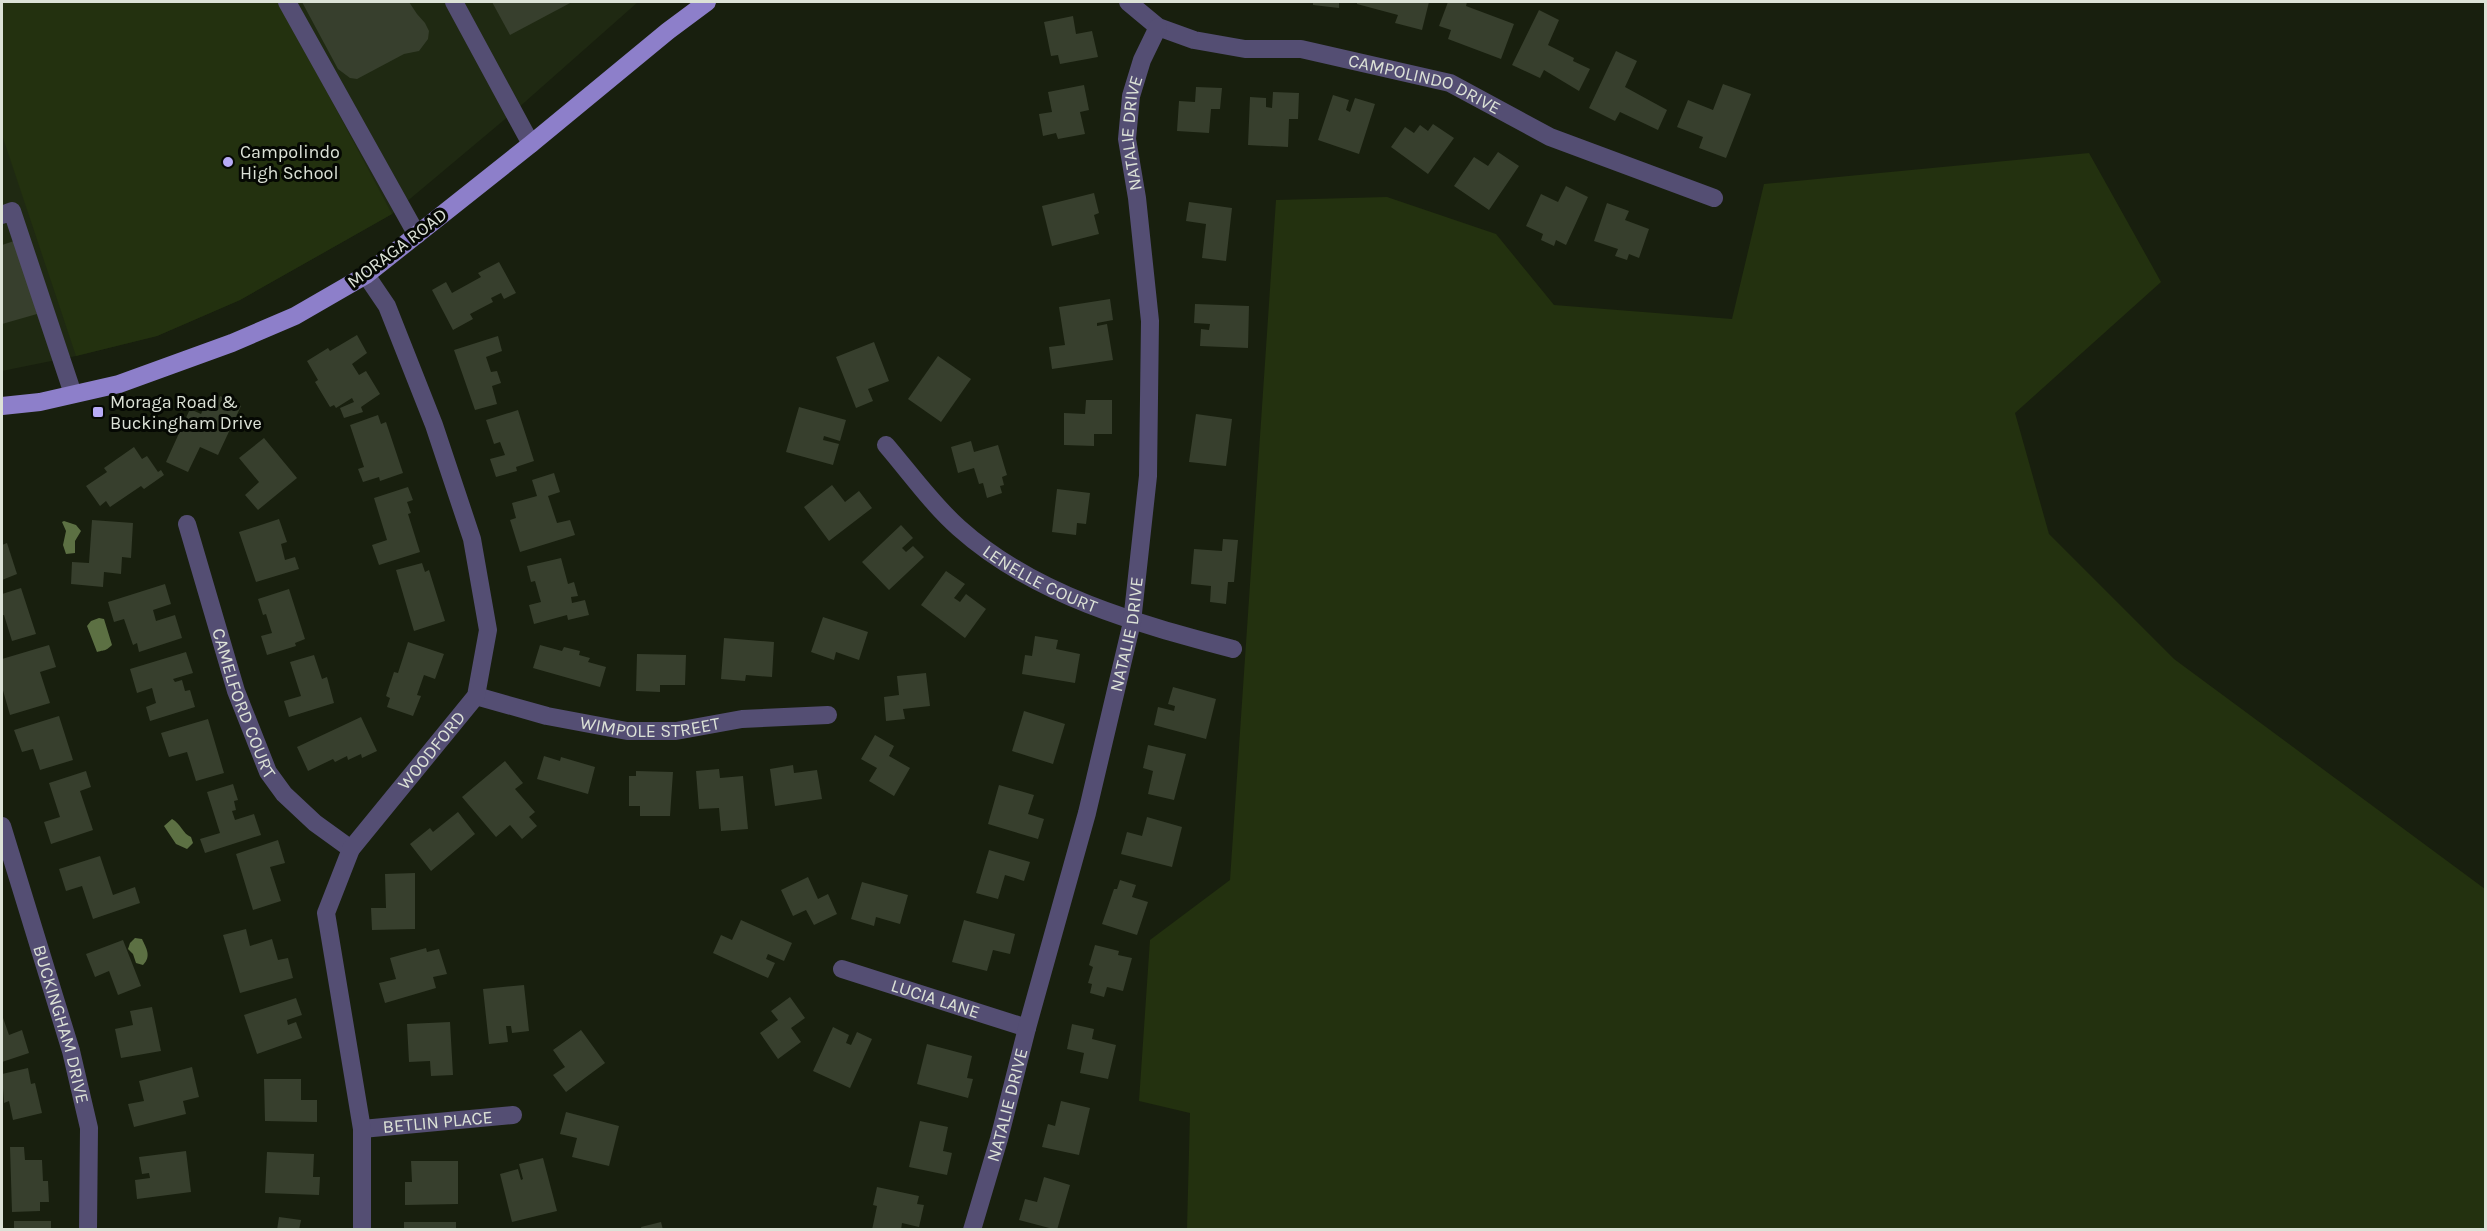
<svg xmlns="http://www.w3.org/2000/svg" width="2487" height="1231" font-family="Karla,sans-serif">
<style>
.built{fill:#1f2912}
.green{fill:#23310f}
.water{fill:#5c7043}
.building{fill:#373f2d}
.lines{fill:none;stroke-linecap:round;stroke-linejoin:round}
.minor{stroke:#544e73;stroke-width:18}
.major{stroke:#8d7fca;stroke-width:18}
.poi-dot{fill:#b8abf7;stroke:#050803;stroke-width:2}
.labels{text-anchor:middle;stroke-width:6;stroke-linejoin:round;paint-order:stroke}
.street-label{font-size:18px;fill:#dce2d7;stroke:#050803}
.poi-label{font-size:18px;fill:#dce2d7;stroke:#050803;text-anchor:start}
</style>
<rect width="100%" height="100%" fill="#181f0e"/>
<!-- built -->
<path class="built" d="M2 2H638L517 109 392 214 240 300 157 336 76 356 2 371Z"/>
<!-- green -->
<g class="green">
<path d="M2 2H279L392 214 240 300 157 336 76 356 2 135Z"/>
<path d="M2089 153 2161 282 2015 413 2049 534 2174 659 2485 889V1229H1187L1190 1113 1139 1101 1150 940 1230 880 1276 200 1387 197 1496 234 1554 305 1732 319 1764 184Z"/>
</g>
<!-- water -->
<g class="water">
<path d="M64 521 76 525 81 531 75 541V553L66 554 63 545 66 531 62 522Z"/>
<path d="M99 618 104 619 112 645C104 652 107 649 97 652L87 626 91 621Z"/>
<path d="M172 819C181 824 183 834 191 837L193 843 187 849 176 844 164 826Z"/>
<path d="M135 938 142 939C146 948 152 956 143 965L136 963 133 954 128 949 130 943Z"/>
</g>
<!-- building -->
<g class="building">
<path d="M302 2H409L417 14 425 23 429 31 428 39 419 51 404 54 357 79 350 78 338 69Z"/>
<path d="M492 2H572L510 35Z"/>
<path d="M1313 2H1339V8L1313 5Z"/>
<path d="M1357 2H1429L1422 30 1395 23 1398 15 1357 4Z"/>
<path d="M1448 2H1467L1466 6 1514 24 1501 59 1448 39 1451 30 1439 26Z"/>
<path d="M1539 10 1559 20 1548 45 1574 58 1573 61 1590 69 1579 91 1544 70 1540 78 1512 65Z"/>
<path d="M1073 16 1076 34 1092 31 1098 57 1060 64 1058 55 1051 56 1044 22Z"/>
<path d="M1616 51 1637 61 1625 87 1667 110 1658 130 1620 112 1615 121 1589 108Z"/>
<path d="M1723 84 1751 94 1726 158 1699 148 1703 137 1677 127 1688 100 1713 110Z"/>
<path d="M1084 85 1089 110 1080 112 1085 134 1058 139 1056 133 1043 136 1039 114 1052 112 1048 92Z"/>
<path d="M1196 87 1222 88 1220 109H1211L1209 133 1177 131 1179 101 1195 102Z"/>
<path d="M1273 92 1299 93 1298 119H1289L1288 147 1248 145 1250 97 1266 98V107L1272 108Z"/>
<path d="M1333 95 1349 100 1346 110 1350 112 1355 98 1375 104 1359 154 1318 140Z"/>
<path d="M1433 124 1454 138 1428 174 1391 147 1405 127 1414 133 1420 125 1428 131Z"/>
<path d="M1498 152 1519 166 1489 210 1454 186 1474 157 1488 166Z"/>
<path d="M1566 186 1588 197 1566 245 1556 240 1554 246 1541 240 1543 234 1526 226 1541 194 1558 202Z"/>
<path d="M1094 193 1099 213 1094 215 1099 234 1052 246 1042 206Z"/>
<path d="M1189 202 1232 208 1226 261 1202 258 1206 224 1186 221Z"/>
<path d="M1607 203 1629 211 1625 220 1649 229 1639 258 1629 254 1627 260 1615 256 1618 249 1594 241Z"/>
<path d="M17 240 37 314 2 324V245Z"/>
<path d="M499 262 516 293 504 299 501 293 491 298 493 302 470 314 473 319 453 330 432 290 446 282 452 293 481 277 478 273Z"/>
<path d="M1110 299 1113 320 1097 323V326L1107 324 1113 360 1052 369 1049 347 1065 345 1059 307Z"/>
<path d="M1195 304 1249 306 1248 348 1200 346 1201 329 1209 330 1210 324 1194 323Z"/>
<path d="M357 335 367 353 352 364 359 375 366 371 380 394 361 407 363 412 344 418 340 408 354 402 352 398 336 408 334 405 330 407 315 382 318 380 307 361 328 348 330 351Z"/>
<path d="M498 336 502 351 486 357 491 372 497 371 501 383 492 386 497 404 475 410 454 350Z"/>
<path d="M874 342 889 381 868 389 873 401 856 408 836 357Z"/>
<path d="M938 356 971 379 941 422 908 399Z"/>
<path d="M220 396 241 406 218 455 200 447 188 472 166 462 190 409 201 414 206 403 215 407Z"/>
<path d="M1086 400H1112V434H1094V446L1064 445V413L1085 414Z"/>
<path d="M799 407 846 420 840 441 824 436 823 440 839 444 833 465 786 452Z"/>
<path d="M518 410 534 461 516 467 517 471 496 477 490 459 505 455 500 442 494 444 486 420Z"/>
<path d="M1196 414 1232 419 1226 466 1189 462Z"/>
<path d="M378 415 381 424 386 422 403 473 380 481 379 477 363 482 358 469 364 467 350 425Z"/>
<path d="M264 438 297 478 258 510 245 495 259 482 239 458Z"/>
<path d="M971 441 974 452 998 445 1007 475 1002 477 1004 485 1000 486 1002 493 987 498 983 483 979 484 974 468 958 473 951 447Z"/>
<path d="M134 447 142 459 147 456 158 472 161 470 164 475 144 489 141 486 110 507 106 501 100 506 86 486 107 472 104 468Z"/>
<path d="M554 473 560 492 548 496 557 523 570 520 575 535 520 552 510 520 516 518 512 503 537 496 532 480Z"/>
<path d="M832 485 845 502 859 491 872 508 829 541 804 507Z"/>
<path d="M408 487 413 500 407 502 411 513 408 514 420 552 379 565 372 545 387 540 374 498Z"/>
<path d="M1057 489 1090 493 1086 524 1077 523 1076 535 1052 532Z"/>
<path d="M279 519 287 542 281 544 285 560 295 557 299 569 256 582 239 532Z"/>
<path d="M92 520 133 523 131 558 122 557 121 574 104 572 103 587 71 584 72 562 89 563Z"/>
<path d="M901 525 913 538 902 548 906 552 913 546 924 557 889 590 862 562Z"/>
<path d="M1223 539 1238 540 1234 582H1228L1226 604 1210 602 1211 586 1191 584 1194 549 1222 551Z"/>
<path d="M7 543 17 574 2 580V545Z"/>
<path d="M561 558 568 584 574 582 578 596 571 597 572 603 585 600 589 615 568 620 567 615 534 624 529 605 541 602 535 581 531 582 527 566Z"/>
<path d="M422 563 425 572 429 570 445 621 414 631 396 570Z"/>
<path d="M946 571 965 584 954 598 960 602 966 594 986 609 965 638 921 605Z"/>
<path d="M165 584 171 604 153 610 156 621 175 615 182 638 139 652 137 643 133 645 124 619 114 622 108 602Z"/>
<path d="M21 588 36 634 12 641 4 615H2V594Z"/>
<path d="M289 589 305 639 295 643 296 646 267 655 261 636 272 633 266 614 263 615 258 599Z"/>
<path d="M823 617 868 632 859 660 836 652 834 660 811 652Z"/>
<path d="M1035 636 1058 640 1056 649 1080 654 1075 683 1022 674 1025 655 1032 656Z"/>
<path d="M724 638 774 642 772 677 746 675 745 681 721 679Z"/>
<path d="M408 642 444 654 435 679 424 675 417 695 421 696 413 716 387 707 390 698 386 696 394 672 398 673Z"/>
<path d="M49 645 56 667 40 672 50 703 10 715 2 687V659Z"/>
<path d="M540 645 562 651 564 647 580 651 579 655 590 658 588 662 606 667 600 687 533 668Z"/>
<path d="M186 652 193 673 173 679 175 682 182 680 185 691 190 690 195 707 150 721 146 707 156 703 152 688 137 693 130 669Z"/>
<path d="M637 654 686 655 685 685H660V692L636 691Z"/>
<path d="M314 655 322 679 327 677 334 703 289 717 284 701 301 696 290 662Z"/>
<path d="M926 673 930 706 903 709 905 719 886 721 884 697 899 695 897 676Z"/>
<path d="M1173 687 1216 699 1206 739 1154 725 1158 707 1174 711 1175 706 1168 704Z"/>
<path d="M1024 711 1065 724 1053 764 1012 751Z"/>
<path d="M59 716 73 760 40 770 33 749 22 752 14 730Z"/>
<path d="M361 717 377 751 362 758 361 754 348 760 347 756 335 762 333 759 308 771 297 747Z"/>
<path d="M208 719 224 773 196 781 187 752 169 757 161 733Z"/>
<path d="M875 735 894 746 889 756 910 768 894 796 869 781 877 768 861 759Z"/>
<path d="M1148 745 1186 754 1174 800 1148 794 1153 771 1143 768Z"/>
<path d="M544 756 560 761 561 757 595 767 588 794 537 779Z"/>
<path d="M505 761 523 783 515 789 535 812 529 817 537 826 522 839 510 825 496 837 462 797Z"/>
<path d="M793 765 794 773 817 770 822 799 775 806 770 769Z"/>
<path d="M719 769 720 778 743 776 748 829 721 831 719 808 699 809 696 771Z"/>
<path d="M86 771 91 787 80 791 93 830 51 844 44 822 60 817 49 783Z"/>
<path d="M636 771 673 772 670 816H640V806H629V776H636Z"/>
<path d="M233 784 238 800 234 801 236 810 232 811 235 820 254 814 261 835 205 853 200 839 220 833 207 792Z"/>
<path d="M999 785 1034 795 1028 814 1044 819 1038 839 988 824Z"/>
<path d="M458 812 475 834 431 871 410 844 430 828 433 832Z"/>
<path d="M1147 817 1182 827 1172 867 1121 854 1127 832 1142 836Z"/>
<path d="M278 840 285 863 270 867 281 901 253 910 236 854Z"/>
<path d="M989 850 1030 862 1024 881 1005 875 998 899 976 893Z"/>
<path d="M100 856 113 895 135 887 140 903 93 919 82 886 66 891 59 869Z"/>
<path d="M415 873V929L372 930 371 908H386L385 874Z"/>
<path d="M808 877 818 899 828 894 837 914 814 925 806 910 793 916 781 890Z"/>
<path d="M1120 880 1136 885 1132 897 1148 902 1137 935 1102 924 1114 889H1117Z"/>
<path d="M862 882 908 895 900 924 876 917 874 926 851 919Z"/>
<path d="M741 920 792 943 784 961 768 954 766 959 775 963 768 978 713 953 721 935 732 940Z"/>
<path d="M964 920 1015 934 1010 954 993 950 987 971 952 962Z"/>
<path d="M246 929 250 946 272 939 278 960 288 958 293 978 240 993 223 935Z"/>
<path d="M123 940 141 986 118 995 109 971 95 977 86 954Z"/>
<path d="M1095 945 1119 951 1118 955 1132 958 1123 991 1107 987 1104 997 1090 993 1092 984 1088 983 1093 967 1089 965Z"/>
<path d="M426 948 427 952 439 949 447 974 433 977 436 988 385 1003 379 983 396 979 390 958Z"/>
<path d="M524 985 529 1031 512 1033 511 1026H506L508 1042 489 1044 483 989Z"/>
<path d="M790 997 805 1018 791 1028 801 1042 778 1059 760 1033 778 1020 771 1011Z"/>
<path d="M296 998 302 1015 287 1020 288 1025 296 1022 302 1038 257 1054 244 1015Z"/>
<path d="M152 1007 161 1051 121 1058 115 1029 133 1025 130 1011Z"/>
<path d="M2 1015 9 1035 22 1030 29 1053 2 1062Z"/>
<path d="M450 1022 453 1075 431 1076 430 1061 409 1062 407 1024Z"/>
<path d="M1072 1024 1094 1029 1092 1039 1116 1045 1108 1079 1080 1073 1084 1053 1067 1049Z"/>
<path d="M833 1027 849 1035 846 1043 851 1045 857 1032 872 1039 850 1088 813 1071Z"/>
<path d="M581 1030 605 1063 566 1092 553 1075 565 1067 553 1050Z"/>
<path d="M927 1044 972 1056 967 1078 973 1079 968 1098 917 1084Z"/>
<path d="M192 1067 199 1097 183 1101 186 1114 134 1127 128 1104 144 1101 139 1081Z"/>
<path d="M28 1068 31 1084 35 1083 42 1113 13 1120 9 1101 4 1103 2 1074Z"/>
<path d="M264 1079H301V1100H317V1122L265 1121Z"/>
<path d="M1061 1101 1090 1108 1079 1155 1042 1147 1048 1124 1055 1126Z"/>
<path d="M566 1112 619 1126 609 1166 572 1157 577 1138 560 1134Z"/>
<path d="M920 1121 948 1127 943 1151 952 1153 947 1175 909 1167Z"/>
<path d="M10 1147H24L25 1160H42L43 1181H48L49 1202H40V1211L12 1212Z"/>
<path d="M186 1151 191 1192 137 1199 135 1180 150 1178 149 1173 142 1174 139 1157Z"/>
<path d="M267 1152 314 1154 313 1177H320L319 1195 265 1193Z"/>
<path d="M543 1158 557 1211 512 1222 500 1174 518 1169 521 1180 523 1179 519 1164Z"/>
<path d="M411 1161H458V1204L405 1205V1182H412Z"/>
<path d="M1044 1177 1070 1185 1057 1230 1019 1220 1025 1199 1037 1202Z"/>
<path d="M877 1187 919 1196 917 1204 924 1205 919 1227 902 1223 901 1230H872L877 1206 873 1205Z"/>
<path d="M279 1217 301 1220 299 1230H277Z"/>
<rect x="14" y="1221" width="37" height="9"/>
<rect x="404" y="1222" width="52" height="8"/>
<path d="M661 1222 663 1230H642L641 1227Z"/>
</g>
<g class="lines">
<!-- minor -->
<g class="minor">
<path d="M287 2 417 235"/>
<path d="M454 2 531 144"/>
<path id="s1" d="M1128 2 1158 27 1194 40 1245 49H1301L1450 83 1550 137 1714 198"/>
<path d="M2 215 12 211 73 394"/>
<path id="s2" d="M886 445C910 473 932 504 959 528 1035 596 1136 623 1233 649"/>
<path id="s3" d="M187 524 236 691 268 772 284 794 315 823 351 849"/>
<path id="s4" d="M476 696 547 716 627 731H676L742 719 828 715"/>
<path id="s5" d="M2 826 71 1051 89 1128 88 1230"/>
<path id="s6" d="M842 969 1027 1028"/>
<path id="s7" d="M362 1129 513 1115"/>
<path id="s8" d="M362 1230V1129L326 913 351 849 476 696 488 630 472 539 434 425 387 306 366 275"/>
<path id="s9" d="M972 1230 999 1139 1027 1028 1087 813 1132 622 1148 476 1150 321 1137 198 1127 139 1131 96 1142 60 1158 27"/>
</g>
<!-- major -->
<path class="major" d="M2 406 40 402 119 384 232 343 295 316 366 275 531 144 668 31 707 2"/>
</g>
<!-- markers -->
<g class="poi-dot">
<circle cx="228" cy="162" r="6"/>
<rect x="92" y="406" width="12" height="12" rx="3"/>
</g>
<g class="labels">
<!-- street labels -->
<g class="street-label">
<text dy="6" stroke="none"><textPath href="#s1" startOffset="314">CAMPOLINDO DRIVE</textPath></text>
<text dy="6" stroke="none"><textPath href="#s9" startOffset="1120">NATALIE DRIVE</textPath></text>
<text transform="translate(397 248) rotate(-37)" y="6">MORAGA ROAD</text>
<text dy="6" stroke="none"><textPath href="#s2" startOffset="207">LENELLE COURT</textPath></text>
<text dy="6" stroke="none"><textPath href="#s9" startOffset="616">NATALIE DRIVE</textPath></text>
<text dy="6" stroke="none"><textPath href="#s3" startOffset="188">CAMELFORD COURT</textPath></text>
<text dy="6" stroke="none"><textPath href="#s4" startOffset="178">WIMPOLE STREET</textPath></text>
<text dy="6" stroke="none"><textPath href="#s8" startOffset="516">WOODFORD</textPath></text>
<text dy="6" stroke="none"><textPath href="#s6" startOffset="98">LUCIA LANE</textPath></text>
<text dy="6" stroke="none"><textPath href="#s5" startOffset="207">BUCKINGHAM DRIVE</textPath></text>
<text dy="6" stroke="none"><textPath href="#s9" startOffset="130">NATALIE DRIVE</textPath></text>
<text dy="6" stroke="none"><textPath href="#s7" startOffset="76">BETLIN PLACE</textPath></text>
</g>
<!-- poi labels -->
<g class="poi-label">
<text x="240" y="158">Campolindo<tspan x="240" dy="21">High School</tspan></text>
<text x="110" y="408">Moraga Road &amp;<tspan x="110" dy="21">Buckingham Drive</tspan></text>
</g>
</g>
<!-- border -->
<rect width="2487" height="1231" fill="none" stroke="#dce2d7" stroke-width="6"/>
</svg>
